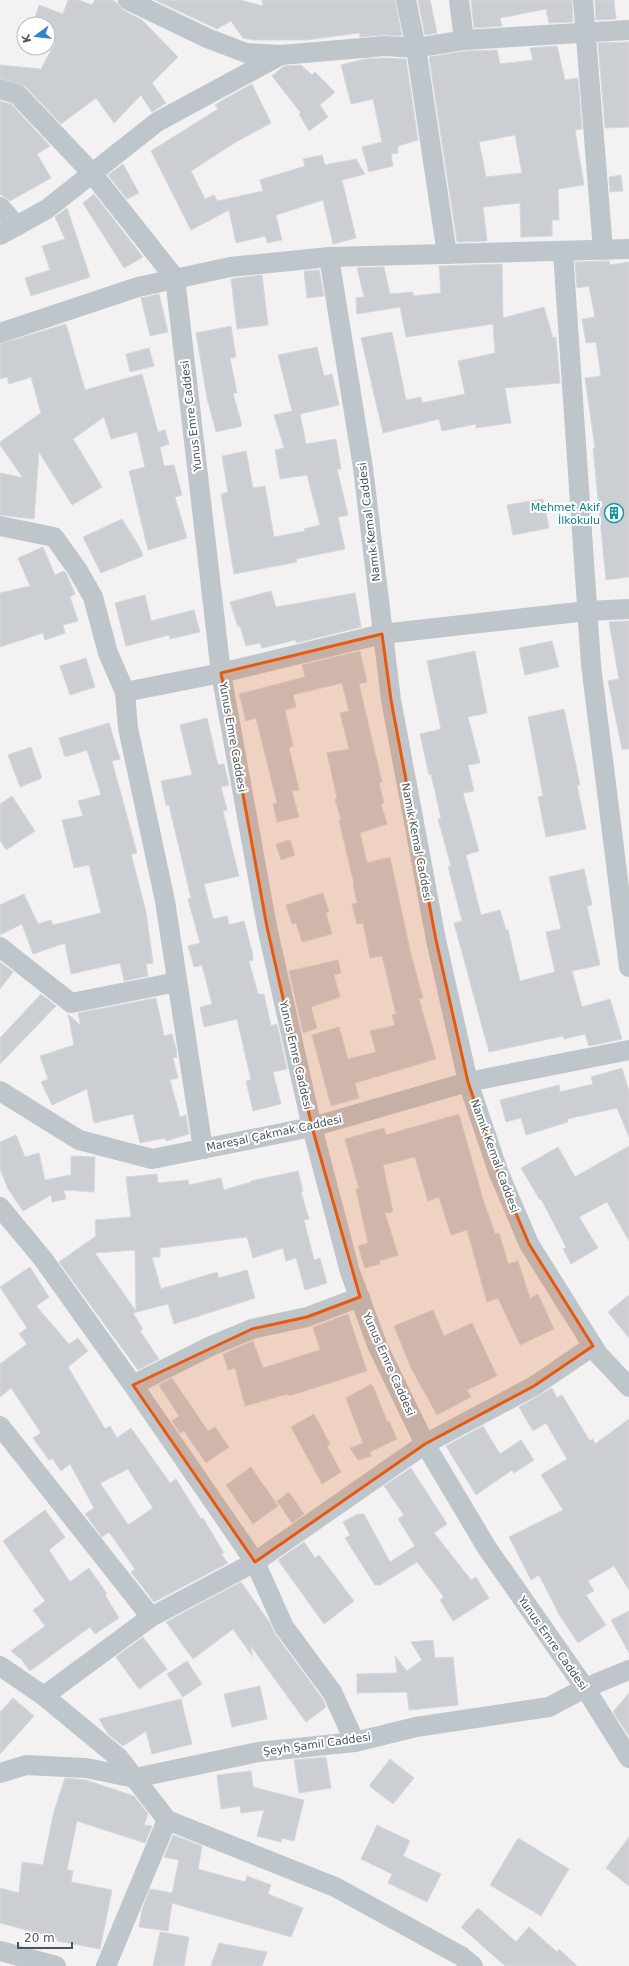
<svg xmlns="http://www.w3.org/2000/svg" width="629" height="1966" font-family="'DejaVu Sans',sans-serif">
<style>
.building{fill:#cbced3;stroke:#d6d8db;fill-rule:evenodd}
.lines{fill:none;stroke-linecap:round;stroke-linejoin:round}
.minor{stroke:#bec6cc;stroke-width:20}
.marked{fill:#e8590c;fill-opacity:0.2;stroke:#e8590c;stroke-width:3;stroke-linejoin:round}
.labels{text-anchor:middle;stroke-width:4;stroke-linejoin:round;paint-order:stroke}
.street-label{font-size:11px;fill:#4b555c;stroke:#fff}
.culture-label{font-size:11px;fill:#0d838f;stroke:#fff;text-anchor:end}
</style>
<rect width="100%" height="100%" fill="#f3f1f1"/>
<!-- building -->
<g class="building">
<path d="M68 0H79L92 5 95 0H112L117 3 123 10 142 20 178 57 152 83 166 103 152 112 141 95 114 123 96 98 61 124 25 86 0 78V65L41 69 55 43 48 41V24H33L39 5 63 14Z"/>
<path d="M155 0H240L263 6 262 0H395L402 36 384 35 360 37 359 33 306 40H254L243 38 231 21 217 29Z"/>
<path d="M418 0H430L437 33 425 35Z"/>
<path d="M471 0H572L573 22 549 23 546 9 500 18 502 26 474 28Z"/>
<path d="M595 0H614L616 19 596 20Z"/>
<path d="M629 42V127L605 128 598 43Z"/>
<path d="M557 46 565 80 578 78 582 129 575 130 584 185 558 189 559 220H552V236L521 237 520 203 483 207 487 241 457 242 429 57 465 51 497 50 500 64 533 60 530 48ZM515 135 522 173 486 177 479 142Z"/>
<path d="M385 58 406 59 418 140 398 146V153L391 154 393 166 369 172 362 147 382 142 373 99 351 104 341 65 365 59Z"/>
<path d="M301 65 312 75 315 72 335 92 320 105 328 117 309 131 299 114 301 113 272 76 284 66Z"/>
<path d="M252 84 271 123 236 142 191 171 205 199 214 195 217 201 263 191 260 180 305 166 303 159 322 155 325 165 356 159 365 174 342 180 356 238 333 244 323 200 276 215 282 240 267 243 266 236 236 243 229 210 191 230 151 151 218 109 215 105 223 100Z"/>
<path d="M0 101 11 104 50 146 37 154 51 178 10 201 0 194Z"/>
<path d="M123 164 139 193 127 199 108 175Z"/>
<path d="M621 175 623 191 610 192 609 177Z"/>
<path d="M94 194 143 257 124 268 83 203Z"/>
<path d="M67 208 90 277 31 296 25 278 50 270 42 246 65 239 55 217Z"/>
<path d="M609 261 610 265 629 262V577L606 580 593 448H595L585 378 601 376 596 342 586 343 582 319 595 317 589 286 577 288 575 262Z"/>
<path d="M502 264 503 318 544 307 553 338 556 337 560 383 505 388 511 423 476 428V424L442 431 439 419 383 433 361 338 392 332 406 400 421 397 422 403 465 394 458 361 495 353 493 324 406 337 400 307 357 314 356 298 364 297 357 268 384 267 390 294 413 292V296L441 293 439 266Z"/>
<path d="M319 270 324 296 307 298 304 271Z"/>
<path d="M262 275 268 325 237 329 231 279Z"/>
<path d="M159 294 168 332 150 336 141 298Z"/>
<path d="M66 324 85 390 142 374 158 432 165 430 169 444 160 447 164 466 174 465 182 495 175 497 187 538 148 550 129 471 145 467 137 432 111 439 104 417 73 439 102 487 72 505 39 452 34 519 0 515V473L23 478 0 445V442L41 413 31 377 9 384 7 377 0 379V344Z"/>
<path d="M231 326 236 357 230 358 237 393H233L242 426 216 432 207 398 196 333Z"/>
<path d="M317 347 324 376 332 374 339 405 300 414 306 444 336 439 341 469H337L348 515 338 517 345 549 296 559 297 562 234 574 221 494 228 492 222 456 246 451 253 488 265 486 274 537 305 531 304 529 320 525 307 475 280 479 275 450 284 448 274 415 292 411 278 355Z"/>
<path d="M149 348 154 366 130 372 126 354Z"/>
<path d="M543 499 549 528 513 535 507 505Z"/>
<path d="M122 519 140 548 143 556 101 573 83 537Z"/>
<path d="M43 547 55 575 64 571 66 573 75 594 70 597 78 621 63 625 65 633 45 640 43 633 0 647V593L30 586 18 558Z"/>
<path d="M271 591 276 607 355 593 361 627 296 643V640L262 648 260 643 246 646 240 626 238 627 230 602Z"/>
<path d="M145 595 151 621 194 610 200 632 170 639 169 635 126 646 115 603Z"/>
<path d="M629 621V749H622L608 681 619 679 609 622Z"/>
<path d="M552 641 559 667 525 675 519 648Z"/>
<path d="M360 651 367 682 359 684 382 782 379 783 384 803 381 804 387 824 360 833 367 863 390 857 411 955 423 998 419 999 436 1059 355 1083 359 1098 331 1106 312 1035 339 1027 348 1059 376 1052 370 1031 395 1025 392 1015 396 1014 382 956 370 958 363 923 357 924 352 904 357 903 353 884H354L339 820H341L335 799 337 798 327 753 349 749 340 713 349 711 342 683 293 695 296 707 285 710 293 746 289 748 299 790 292 791 299 817 277 822 273 804 277 803 256 718 246 721 239 694 305 677 302 665Z"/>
<path d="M475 651 487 713 468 717 480 763 468 765 474 791 463 793 479 851 466 855 481 915 500 910 506 930H508L520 981 555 972 546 932 561 929 549 877 584 869 592 905 587 906 600 965 572 971 582 1007 610 999 622 1039 589 1046 585 1034 564 1039 563 1036 489 1052 454 923 462 921 448 866H451L438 819 441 818 431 774 429 775 420 734 441 729 427 661Z"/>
<path d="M86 658 95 687 70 695 60 666Z"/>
<path d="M564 709 580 785H577L586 829 546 837 538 797 543 796 528 717Z"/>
<path d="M207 718 218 765 224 764 229 785 221 787 227 810 223 811 239 876 204 884 213 919 227 916 229 925 244 921 253 955V960L249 961 258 994H264L271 1026 277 1024 287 1069 273 1072 281 1104 253 1111 246 1081 251 1080 237 1019 204 1027 200 1007 212 1004 202 965 194 967 188 946 200 943 188 899 191 898 169 805H166L161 781 192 775 180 725Z"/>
<path d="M109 723 120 759 112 761 137 853 131 854 146 912 153 963 146 964 148 976 124 981 120 963 71 974 65 943 33 954 22 924 0 935V905L24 894 38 924 51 920 53 925 101 913 89 865 74 868 62 820 83 816 78 801 101 795 87 750 65 757 59 738Z"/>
<path d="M31 747 42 778 20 787 8 755Z"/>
<path d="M12 796 35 831 6 850 0 840V804Z"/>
<path d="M290 840 295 855 281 860 276 844Z"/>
<path d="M323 893 329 912 326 913 332 934 302 942 296 923 292 924 286 905Z"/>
<path d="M338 960 341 973 334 975 340 997 311 1007 317 1028 303 1033 289 971Z"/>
<path d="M0 962 13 972 0 989Z"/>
<path d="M41 994 56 1006 0 1064V1038Z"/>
<path d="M156 998 164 1036 172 1034 176 1048 177 1057 173 1058 178 1078 170 1080 180 1117 186 1115 189 1134 166 1141 165 1138 140 1143 133 1114 94 1123 87 1089 52 1105 41 1082 48 1079 40 1056 74 1045 68 1014 81 1026 78 1013Z"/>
<path d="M622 1068 629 1092V1137L617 1108 567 1119 568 1122 526 1135 521 1118 506 1122 500 1100 559 1085 560 1092 593 1084 591 1077Z"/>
<path d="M459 1114 482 1196 495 1234 499 1233 508 1264 518 1261 530 1298 538 1294 554 1329 520 1345 498 1298 487 1302 467 1230 451 1235 439 1197 428 1201 415 1157 383 1165 393 1212 385 1213 398 1255 379 1261 380 1264 365 1268 358 1246 368 1243 356 1189H359L345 1139 384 1128 386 1135Z"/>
<path d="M16 1135 25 1157 39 1153 45 1180 71 1175V1156L95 1157 94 1192 64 1190 66 1199 52 1202 51 1195 23 1211 8 1189 0 1169V1142Z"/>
<path d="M629 1146V1241L607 1202 579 1217 598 1248 571 1264 563 1249 566 1247 541 1199 540 1200 521 1168 558 1147 575 1177Z"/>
<path d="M298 1171 303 1192H301L309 1219 304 1220 314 1260 320 1258 327 1283 305 1290 296 1258 286 1261 283 1248 253 1258 247 1237 160 1248V1257H152L161 1289 217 1272 219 1278 247 1270 255 1298 174 1324 168 1304 133 1313 143 1329 140 1331 159 1359 138 1370 59 1262 96 1236 95 1220 131 1217 126 1177 157 1174 158 1183 188 1180 189 1185 221 1178 224 1190 251 1182V1181ZM135 1250 136 1311 95 1253Z"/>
<path d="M30 1267 49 1297 36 1306 69 1344 78 1338 88 1351 68 1367 105 1429 110 1426 117 1438 131 1428 170 1483 176 1479 201 1519 203 1518 224 1553 221 1554 228 1563 154 1602 131 1572 135 1569 109 1532 102 1537 85 1514 94 1508 70 1464 61 1471 52 1458 49 1460 33 1438 41 1433 11 1388 0 1397V1364L27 1344 19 1334 27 1328 0 1287ZM128 1469 153 1508 128 1525 100 1483Z"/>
<path d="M629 1295V1338L608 1312Z"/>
<path d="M433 1310 444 1336 472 1323 497 1376 467 1390 471 1397 437 1415 411 1368 394 1326Z"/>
<path d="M348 1314 367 1371 289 1396 288 1394 245 1406 235 1368 228 1370 223 1354 253 1341 263 1368 320 1350 313 1327Z"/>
<path d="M172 1378 208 1431 215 1427 229 1447 206 1463 184 1431 180 1433 172 1421 179 1416 159 1385Z"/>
<path d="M371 1384 372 1387 373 1386 387 1421H389L397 1439 370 1452 371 1456 358 1460 350 1448 363 1443 346 1398Z"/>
<path d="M552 1388 557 1398 562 1395 590 1441 593 1439 595 1444 629 1419V1590L614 1566 588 1581 594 1591 586 1595 606 1625 578 1643 560 1616 539 1575 531 1580 509 1537 563 1510 541 1475 567 1459 546 1423 533 1431 519 1407Z"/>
<path d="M314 1414 330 1444 327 1446 341 1472 322 1484 291 1427Z"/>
<path d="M483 1426 500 1454 521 1440 534 1460 514 1473 512 1470 476 1495 446 1446Z"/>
<path d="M251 1467 278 1506 253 1524 226 1485Z"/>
<path d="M411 1468 447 1524 434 1533 471 1580 476 1577 489 1598 453 1621 440 1600 444 1597 417 1562 380 1585H375L345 1538 350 1535 343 1522 358 1514H364L390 1562 415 1546 398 1519 404 1515 384 1486Z"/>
<path d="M289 1492 304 1514 292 1523 277 1501Z"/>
<path d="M45 1510 65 1537 49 1550 70 1582 89 1568 107 1594 105 1595 119 1618 95 1634 90 1627 30 1671 21 1659 11 1651 45 1626 33 1610 45 1601 3 1541Z"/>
<path d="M304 1542 315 1558 319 1555 354 1601 324 1624 278 1560Z"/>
<path d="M241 1582 270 1623 275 1634 322 1698 326 1707 306 1722 250 1645 253 1657 233 1629 193 1659 166 1622Z"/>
<path d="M629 1611V1653L611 1620Z"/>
<path d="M143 1637 167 1669 139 1689 116 1657Z"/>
<path d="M433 1640 435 1658 453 1657 458 1705 409 1710 407 1692 357 1693V1674L397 1673 395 1656 407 1671 422 1660 411 1642Z"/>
<path d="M187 1661 202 1684 183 1697 167 1674Z"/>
<path d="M260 1686 267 1719 232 1727 224 1694Z"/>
<path d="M629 1693V1736L613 1712Z"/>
<path d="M13 1698 34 1716 0 1754V1712Z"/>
<path d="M181 1699 192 1744 152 1754 146 1731 123 1746 108 1734 99 1719Z"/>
<path d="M326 1757 331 1788 299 1793 294 1760Z"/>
<path d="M390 1759 414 1778 393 1804 369 1786Z"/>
<path d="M251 1771 253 1787 304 1800 294 1841 282 1838 281 1842 257 1836 264 1810 241 1813 240 1806 221 1809 217 1775Z"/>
<path d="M65 1778 86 1780 134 1796 148 1814 144 1825 152 1826 145 1843 77 1821 67 1870 73 1871 71 1882 112 1890 100 1949 57 1941V1938L0 1923V1888L19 1893 22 1862 43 1865 54 1811Z"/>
<path d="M377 1825 410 1841 403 1856 441 1874 427 1902 388 1883 392 1874 361 1859Z"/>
<path d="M173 1835 202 1846 198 1869 245 1882 247 1876 271 1885 268 1894 303 1908 291 1937 172 1903 168 1931 139 1927 142 1910 150 1889 172 1893 179 1860 164 1857Z"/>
<path d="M629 1837V1886L606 1868Z"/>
<path d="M518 1838 569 1869 541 1916 490 1885Z"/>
<path d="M478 1908 516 1942 529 1927 557 1952 559 1949 577 1966H505L461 1927Z"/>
<path d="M160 1932 189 1937 184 1966H153Z"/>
<path d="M219 1943 267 1952 262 1966H211Z"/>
</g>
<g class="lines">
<!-- minor -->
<g class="minor">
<path d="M128 0 207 38 246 53 281 55 385 46 416 48 464 40 629 30"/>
<path d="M406 0 416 48 447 254"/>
<path d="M459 0 464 40"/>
<path d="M583 0 603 250"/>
<path d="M0 89 17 94 91 172 175 278 221 673 267 927 312 1127 350 1272 378 1347 425 1444 487 1548 585 1688 629 1758"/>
<path d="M0 207 17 226"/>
<path d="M0 235 47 209 157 122 281 55"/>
<path d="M563 252 591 665 629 967"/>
<path d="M329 257 363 468 391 700 436 940 468 1082 498 1171 529 1244 598 1354 629 1387"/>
<path d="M0 333 138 287 230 267 329 257 629 249"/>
<path d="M0 526 54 537 77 569 93 597 108 653 125 692 128 728 165 901 203 1149"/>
<path d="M125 692 221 673 382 634 587 611 629 609"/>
<path d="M0 947 71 1003 177 982"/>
<path d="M0 1091 79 1140 152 1159 312 1127 468 1082 629 1050"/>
<path d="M0 1207 43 1259 133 1385 255 1562 284 1627 332 1692 355 1742"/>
<path d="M133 1385 211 1346 252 1329 307 1317 360 1297"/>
<path d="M0 1426 151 1617"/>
<path d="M0 1666 44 1696 119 1758 167 1820 335 1887 461 1956 473 1966"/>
<path d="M44 1696 151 1617 255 1562 425 1444 534 1386 593 1346"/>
<path d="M0 1773 26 1765 86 1768 135 1778 258 1752 355 1742 416 1727 549 1707 585 1688 629 1670"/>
<path d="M0 1951 56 1966"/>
<path d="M106 1966 167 1820"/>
</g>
</g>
<!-- marked area -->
<path class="marked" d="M382 634 391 700 436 940 468 1082 498 1171 529 1244 593 1346 534 1386 425 1444 255 1562 133 1385 252 1329 307 1317 360 1297 312 1127 267 927 221 673Z"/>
<!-- icons -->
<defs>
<symbol id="building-ring" viewBox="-11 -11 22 22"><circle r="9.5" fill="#fff" stroke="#0f9aa8" stroke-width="1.5"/><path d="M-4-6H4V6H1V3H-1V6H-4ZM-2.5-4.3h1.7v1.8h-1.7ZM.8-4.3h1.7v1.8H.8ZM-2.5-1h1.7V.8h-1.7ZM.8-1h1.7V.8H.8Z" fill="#0f9aa8"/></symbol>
</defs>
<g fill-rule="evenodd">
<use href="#building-ring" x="603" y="502" width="22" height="22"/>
</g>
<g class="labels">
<!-- street labels -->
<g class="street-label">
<text transform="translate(191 416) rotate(-97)" y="4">Yunus Emre Caddesi</text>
<text transform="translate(369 522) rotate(-97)" y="4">Namık Kemal Caddesi</text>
<text transform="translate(233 737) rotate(80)" y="4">Yunus Emre Caddesi</text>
<text transform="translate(417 842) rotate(79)" y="4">Namık Kemal Caddesi</text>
<text transform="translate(296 1055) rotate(77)" y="4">Yunus Emre Caddesi</text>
<text transform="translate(274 1133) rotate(-12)" y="4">Mareşal Çakmak Caddesi</text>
<text transform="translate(495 1156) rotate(70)" y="4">Namık Kemal Caddesi</text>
<text transform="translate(389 1364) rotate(66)" y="4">Yunus Emre Caddesi</text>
<text transform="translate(553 1643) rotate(55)" y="4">Yunus Emre Caddesi</text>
<text transform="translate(317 1744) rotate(-8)" y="4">Şeyh Şamil Caddesi</text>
</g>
<!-- culture labels -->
<g class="culture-label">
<text x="600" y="511">Mehmet Akif<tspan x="600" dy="13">İlkokulu</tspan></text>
</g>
</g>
<!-- north arrow -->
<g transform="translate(36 36) rotate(255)"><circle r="19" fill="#ffffff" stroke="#b7bbbe"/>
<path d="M0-3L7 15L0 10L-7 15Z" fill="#2e82d0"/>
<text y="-6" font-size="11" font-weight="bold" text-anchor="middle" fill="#4b555c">K</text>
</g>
<!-- scale -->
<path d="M18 1942v6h54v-6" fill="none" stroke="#4b555c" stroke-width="2"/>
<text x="24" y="1942" font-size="12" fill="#4b555c" stroke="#ffffff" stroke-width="3" paint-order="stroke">20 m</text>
</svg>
